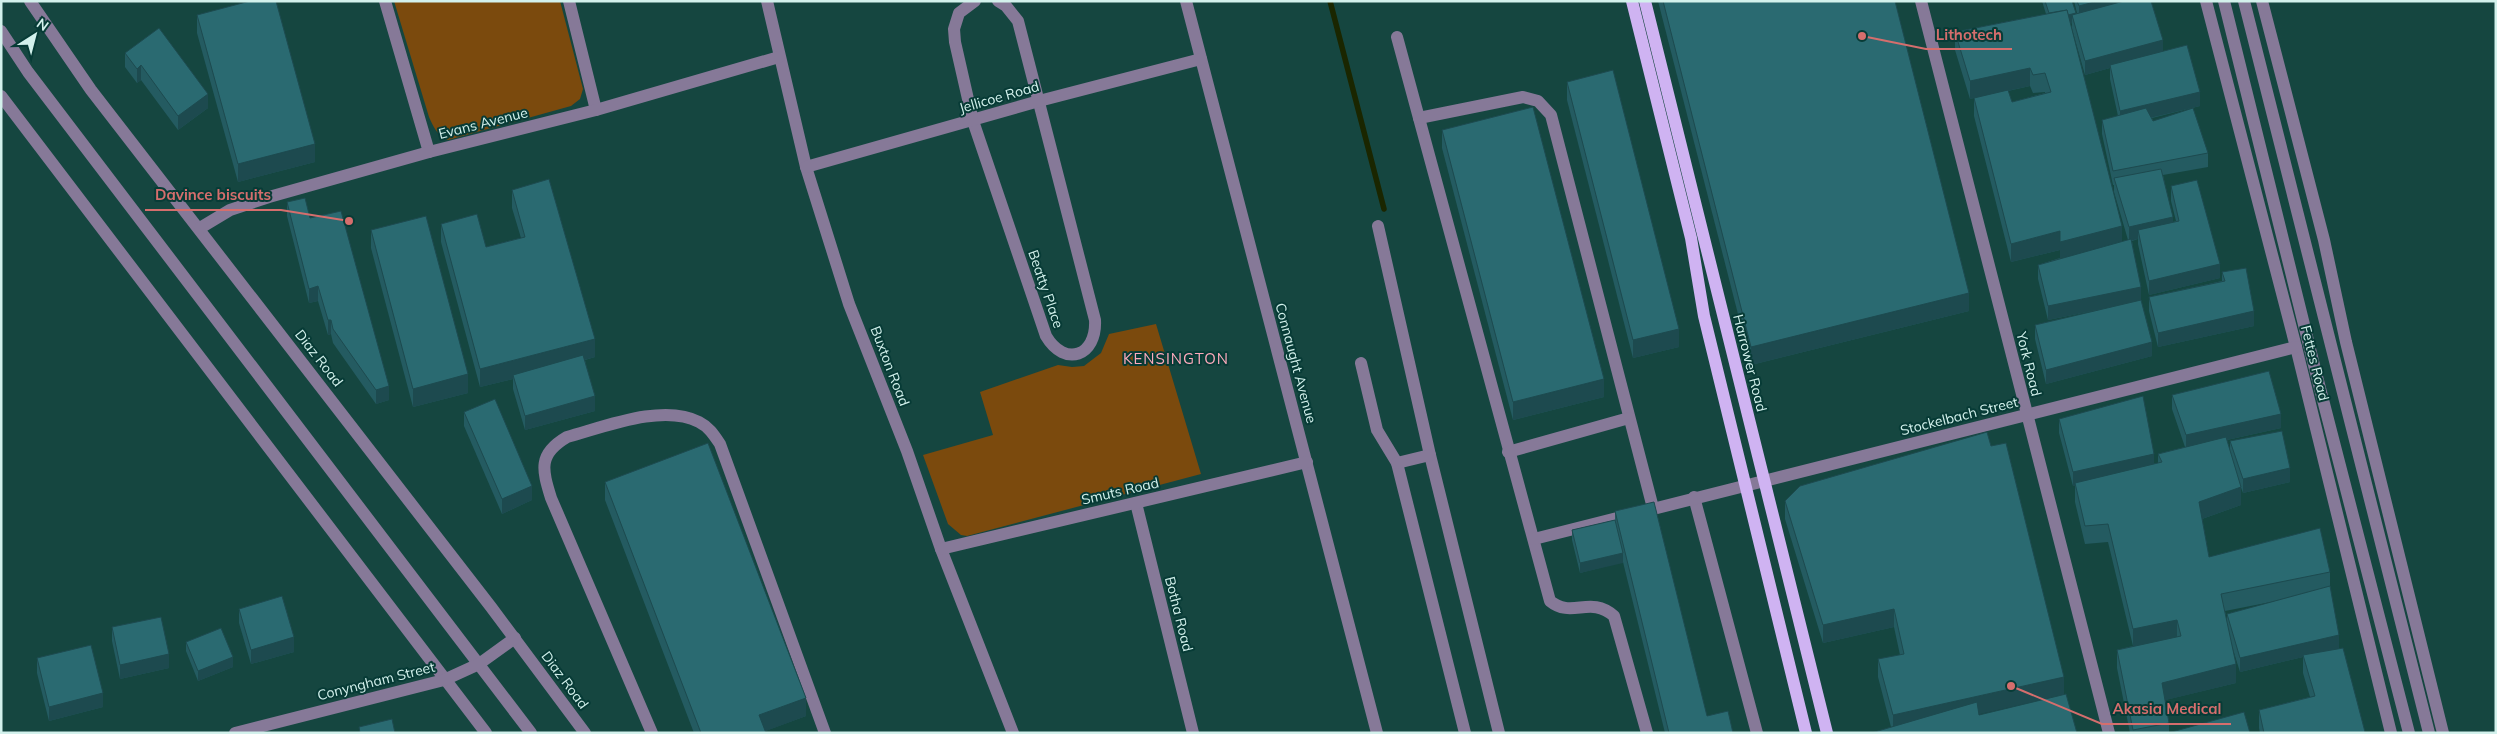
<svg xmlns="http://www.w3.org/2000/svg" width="2497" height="734" font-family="Mulish,sans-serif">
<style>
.green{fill:#7b4a0d}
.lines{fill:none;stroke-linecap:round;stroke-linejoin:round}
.stream{stroke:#1a2600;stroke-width:5.5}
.minor{stroke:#867998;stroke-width:12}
.major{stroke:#cfb3f2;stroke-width:12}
.wall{fill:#245b61;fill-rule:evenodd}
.shaded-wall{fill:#1d4a4f}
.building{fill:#2a6a71;stroke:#1d4a4f}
.labels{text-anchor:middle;stroke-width:4;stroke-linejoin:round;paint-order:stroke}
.street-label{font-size:14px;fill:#d3f1ec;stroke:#073b36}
.neighbourhood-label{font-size:15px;letter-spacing:1px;fill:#fdaabc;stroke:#073b36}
.leader{fill:none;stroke:#d56e6d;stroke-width:2}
.callout-dot{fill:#d56e6d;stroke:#073b36;stroke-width:2}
.callout-label{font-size:15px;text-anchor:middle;font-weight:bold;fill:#d56e6d;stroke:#073b36;stroke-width:4;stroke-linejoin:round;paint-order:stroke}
</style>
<rect width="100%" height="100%" fill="#154640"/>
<!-- green -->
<g class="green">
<path d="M394 1H560L583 89 580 99 571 106 448 140C437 135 434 128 429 117Z"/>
<path d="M1156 324 1201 474 967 536 961 535 948 524 923 455 993 435 980 392 1058 365 1072 367 1084 366 1101 353 1109 334Z"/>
</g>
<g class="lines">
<!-- stream -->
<path class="stream" d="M1330 1 1384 209"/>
<!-- minor -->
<g class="minor">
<path d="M30 1 91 90 491 607 585 733"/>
<path d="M385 1 429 152"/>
<path d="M569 1 596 110"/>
<path d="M767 1 806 167 849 304 907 451 941 549 1013 733"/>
<path d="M975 1 959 13 954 29 955 42 973 121 1046 336C1065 368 1097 356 1095 320L1018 21 1006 6 998 1"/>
<path d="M1186 1 1377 733"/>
<path d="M1921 1 2109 733"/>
<path d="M2206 1 2296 347 2391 733"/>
<path d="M2224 1 2314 365 2409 733"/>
<path d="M2244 1 2429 733"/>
<path d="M2262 1 2324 240 2346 342 2443 733"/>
<path d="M1 31 28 72 531 733"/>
<path d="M1397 37 1550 601C1572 619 1590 595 1614 616L1647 733"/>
<path d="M1 96 486 733"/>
<path d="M1419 118 1523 97 1538 101 1551 115 1653 508"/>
<path d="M806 167 1039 101 1201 59"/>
<path d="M1378 226 1430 455 1499 733"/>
<path d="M200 228 230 210 269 197 429 152 596 110 779 57"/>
<path d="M1361 363 1377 430 1397 463 1465 733"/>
<path d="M1508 452 1629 418"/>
<path d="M1397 463 1430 455"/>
<path d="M1694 497 1757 733"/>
<path d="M1136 503 1193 733"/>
<path d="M1534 539 2296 347"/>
<path d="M941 549 1307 462"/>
<path d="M235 733 444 680 479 664 515 638"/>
<path d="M652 733 551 498C542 469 538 454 567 437 604 427 663 403 699 422 709 427 714 435 720 444L825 733"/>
</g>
<!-- major -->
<g class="major">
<path d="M1632 1 1691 238 1704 316 1806 733"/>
<path d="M1645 1 1827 733"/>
</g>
</g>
<!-- wall -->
<g class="wall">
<path d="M1658 1H1895L1969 311 1751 365Z"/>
<path d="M2042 1H2072L2076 14 2077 13 2074 1H2156L2151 2 2163 51 2200 106 2152 118 2153 121 2208 153V167L2163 175 2173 222 2176 221 2171 201V186L2220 278 2149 295 2138 244V239L2132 241 2141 301 2152 356 2046 384 2035 339V325L2118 306 2048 320 2038 279V265L2060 258V250L2011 262 1974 116V98L1977 97 1970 99 1955 50V32L2046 14ZM2072 23V29L2085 75 2110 68V79L2118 116 2102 120V134L2113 185H2114V192L2128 240 2122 242 2070 24ZM2030 86 2033 93 2045 92V93L2012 102 2008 91Z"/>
<path d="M197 15 315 162 238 182 197 33Z"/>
<path d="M125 53 208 108 178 130 141 80 137 83 125 67Z"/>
<path d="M1567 82 1679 347 1633 358 1567 100Z"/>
<path d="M1442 130 1604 397 1513 420 1442 148Z"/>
<path d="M512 190 595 357 585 360 595 411 525 430 513 389V379L480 387 441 242V224L486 247 521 238 512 208Z"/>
<path d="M287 202 310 218 389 400 376 404 333 343 331 334 328 335 318 301 309 303 287 216Z"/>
<path d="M371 230 468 393 413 407 371 248Z"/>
<path d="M2222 272 2254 326 2158 347 2149 311V297L2222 281Z"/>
<path d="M2172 395 2281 428 2227 440 2230 451V441L2290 482 2243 493 2238 479 2241 505 2202 519 2209 557 2330 572V586L2339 648 2365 733H2260L2259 728V710L2310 697 2303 673V657L2240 672 2231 643 2236 683 2165 700 2169 723V732L2250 733H2130L2117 668V650L2133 646 2108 542 2085 544 2075 502V486H2073L2059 433V419L2154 464 2158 463V454L2185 447 2172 409ZM2276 601 2227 614V622L2225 611Z"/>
<path d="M464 412 532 500 502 514 464 426Z"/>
<path d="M605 482 806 716 765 731 766 733H694L605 500Z"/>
<path d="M1785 501 2064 677 1891 727 1878 677V659L1900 655 1894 627 1823 643 1785 519Z"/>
<path d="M1615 511 1707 716 1733 733H1665L1623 562 1580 573 1572 540V530L1615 520Z"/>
<path d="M239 609 294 652 251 664 239 623Z"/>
<path d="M112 627 169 668 120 679 112 641Z"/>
<path d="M186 642 233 667 198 681 186 651Z"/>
<path d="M37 658 103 707 49 721 37 673Z"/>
</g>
<!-- shaded-wall -->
<g class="shaded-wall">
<path d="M2098 1H2156L2079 20V6Z"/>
<path d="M2076 13 2074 23 2072 15V23L2051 29V19Z"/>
<path d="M2163 40V54L2110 65V68L2085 75V61Z"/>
<path d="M141 65V80L137 83V69Z"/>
<path d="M2030 68V86L1970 99V81Z"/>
<path d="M2200 92V106L2120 125V111Z"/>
<path d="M208 94V108L178 130V116Z"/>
<path d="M315 144V162L238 182V164Z"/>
<path d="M2173 217V231L2138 230V239L2129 241V227Z"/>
<path d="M2122 226V244L2060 260V242Z"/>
<path d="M2060 231V250L2011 262V244Z"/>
<path d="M2220 264V278L2149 295V281Z"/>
<path d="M318 286V301L309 303V289Z"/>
<path d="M2141 287V301L2048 320V306Z"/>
<path d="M1969 293V311L1751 365V347Z"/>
<path d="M2254 311V326L2158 347V333Z"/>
<path d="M328 320H331V334L328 335Z"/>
<path d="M1679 329V347L1633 358V340Z"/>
<path d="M595 339V357L514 379 513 375V379L480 387V369Z"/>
<path d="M2152 342V356L2046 384V370Z"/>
<path d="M468 374V393L413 407V389Z"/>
<path d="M1604 379V397L1513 420V402Z"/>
<path d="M389 386V400L376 404V390Z"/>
<path d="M595 396V411L525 430V416Z"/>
<path d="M2281 414V428L2186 449V435Z"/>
<path d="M2154 454V468L2075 483V486H2073V472Z"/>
<path d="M2290 468V482L2243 493V479Z"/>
<path d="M532 486V500L502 514V499Z"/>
<path d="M2241 487V505L2199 520V502Z"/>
<path d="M1623 553V563L1580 573V563Z"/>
<path d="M1894 609V627L1823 643V625Z"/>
<path d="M2177 620V638L2133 647V629Z"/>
<path d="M2339 635V649L2303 655V657L2240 672V658Z"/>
<path d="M294 637V652L251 664V650Z"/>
<path d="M169 654V668L120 679V665Z"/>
<path d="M233 657V667L198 681V671Z"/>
<path d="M2236 664V683L2162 701V683Z"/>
<path d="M2064 677V695L1897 733H1893V715Z"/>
<path d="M2 682V696L1 698V684Z"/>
<path d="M103 693V707L49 721V707Z"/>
<path d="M806 698V716L761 733 759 715Z"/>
</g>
<!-- building -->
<g class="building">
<path d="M250 1H276L315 144 238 164 197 15Z"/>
<path d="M1663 1H1895L1969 293 1751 347Z"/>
<path d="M2045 1H2072L2076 13 2068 15 2067 10 2049 13Z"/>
<path d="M2077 1H2098L2079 6Z"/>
<path d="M2124 1H2151L2163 40 2085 61 2072 15Z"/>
<path d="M2067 10 2122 226 2060 242V231L2011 244 1974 98 2008 90 2012 102 2051 92 2045 73 2033 75 2030 68 1970 81 1955 32Z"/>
<path d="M159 28 208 94 178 116 141 65 137 69 125 53Z"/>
<path d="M2187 45 2200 92 2120 111 2110 65Z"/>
<path d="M1613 70 1679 329 1633 340 1567 82Z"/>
<path d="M1533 107 1604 379 1513 402 1442 130Z"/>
<path d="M2146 108 2153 121 2193 108 2208 153 2113 171 2102 120Z"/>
<path d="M2161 169 2173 217 2129 227 2114 178Z"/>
<path d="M549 179 595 339 480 369 441 224 477 214 486 247 525 237 512 190Z"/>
<path d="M2197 180 2220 264 2149 281 2138 230 2179 221 2171 186Z"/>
<path d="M305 198 310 218 341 211 389 386 376 390 333 329 331 320H328L318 286 309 289 287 202Z"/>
<path d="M426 216 468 374 413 389 371 230Z"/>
<path d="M2131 239 2141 287 2048 306 2038 265Z"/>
<path d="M2246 268 2254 311 2158 333 2149 297 2225 281 2222 272Z"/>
<path d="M2141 300 2152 342 2046 370 2035 325Z"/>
<path d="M583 355 595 396 525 416 513 375Z"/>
<path d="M2269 371 2281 414 2186 435 2172 395Z"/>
<path d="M2143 396 2154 454 2073 472 2059 419Z"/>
<path d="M495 399 532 486 502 499 464 412Z"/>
<path d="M2282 431 2290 468 2243 479 2230 441Z"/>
<path d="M1987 432 1991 446 2006 443 2064 677 1893 715 1878 659 1904 654 1894 609 1823 625 1785 501 1800 486Z"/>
<path d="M2226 437 2241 487 2199 502 2209 557 2320 528 2330 572 2221 594 2236 664 2162 683 2169 723 2133 730 2117 650 2181 636 2177 620 2133 629 2108 524 2085 526 2075 483 2162 462 2158 454Z"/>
<path d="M708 443 806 698 759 715 766 733H701L605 482Z"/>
<path d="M1654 502 1707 716 1728 711 1733 733H1669L1615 511Z"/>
<path d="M1615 520 1623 553 1580 563 1572 530Z"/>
<path d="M2330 586 2339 635 2240 658 2227 614Z"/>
<path d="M282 596 294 637 251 650 239 609Z"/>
<path d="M161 617 169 654 120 665 112 627Z"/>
<path d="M221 628 233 657 198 671 186 642Z"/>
<path d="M91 645 103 693 49 707 37 658Z"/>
<path d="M2343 648 2365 732 2362 733H2264L2259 710 2315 696 2303 655Z"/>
<path d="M2066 694 2077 733H1871L1977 702 1979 715Z"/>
<path d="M2244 712 2250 733H2168Z"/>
<path d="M392 719 395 733H360L359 727Z"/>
</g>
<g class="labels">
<!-- street labels -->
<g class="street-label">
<text transform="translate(999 97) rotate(-16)" y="5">Jellicoe Road</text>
<text transform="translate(483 123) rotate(-14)" y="5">Evans Avenue</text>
<text transform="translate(1046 289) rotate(71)" y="5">Beatty Place</text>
<text transform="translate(319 358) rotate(52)" y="5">Diaz Road</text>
<text transform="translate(1296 363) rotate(75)" y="5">Connaught Avenue</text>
<text transform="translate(1750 363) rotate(76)" y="5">Harrower Road</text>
<text transform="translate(2315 363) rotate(76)" y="5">Fettes Road</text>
<text transform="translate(2029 364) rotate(76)" y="5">York Road</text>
<text transform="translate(890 366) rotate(69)" y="5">Buxton Road</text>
<text transform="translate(1959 416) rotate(-14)" y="5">Stockelbach Street</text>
<text transform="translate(1120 491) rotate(-13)" y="5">Smuts Road</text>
<text transform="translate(1179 614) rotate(76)" y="5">Botha Road</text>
<text transform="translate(565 680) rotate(53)" y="5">Diaz Road</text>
<text transform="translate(376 681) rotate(-14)" y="5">Conyngham Street</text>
</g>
<!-- neighbourhood labels -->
<g class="neighbourhood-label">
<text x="1176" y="364">KENSINGTON</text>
</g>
</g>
<!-- callouts -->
<path class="leader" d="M1862 36L1926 49H2012M349 221L281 210H145M2011 686L2102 724H2231"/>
<g class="callout-dot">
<circle cx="1862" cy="36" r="5"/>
<circle cx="349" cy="221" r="5"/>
<circle cx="2011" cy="686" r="5"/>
</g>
<g class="callout-label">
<text x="1969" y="40">Lithotech</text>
<text x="213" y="200">Davince biscuits</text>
<text x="2167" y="714">Akasia Medical</text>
</g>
<!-- border -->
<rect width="2497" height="734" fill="none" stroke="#d3f1ec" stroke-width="5"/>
<!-- north arrow -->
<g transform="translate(35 35) rotate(36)" stroke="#073b36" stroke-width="4" paint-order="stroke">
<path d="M0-4L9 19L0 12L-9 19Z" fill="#d3f1ec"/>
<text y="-8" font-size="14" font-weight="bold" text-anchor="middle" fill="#d3f1ec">N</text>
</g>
</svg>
